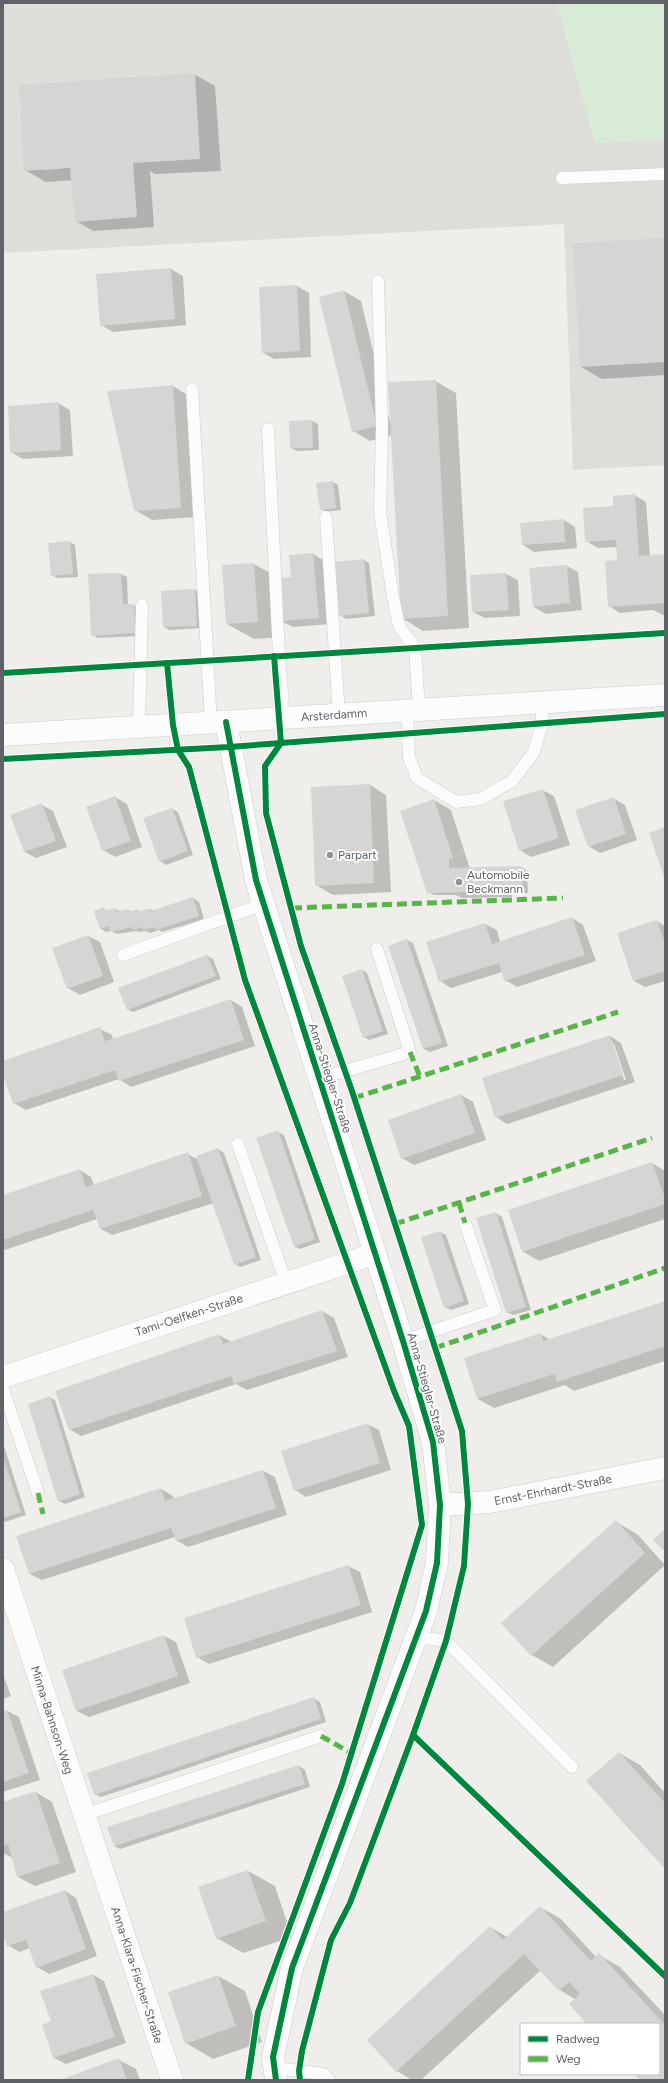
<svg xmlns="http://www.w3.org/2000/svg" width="668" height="2083" font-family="Figtree,sans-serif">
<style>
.industrial{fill:#dfddda}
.green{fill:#d8ebd6}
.shadow{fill:#0003;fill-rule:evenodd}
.building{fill:#d6d5d3}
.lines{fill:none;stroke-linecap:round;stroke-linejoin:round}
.service-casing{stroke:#cbcccc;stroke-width:13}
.minor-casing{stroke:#cbcccc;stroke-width:23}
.tertiary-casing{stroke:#cbcccc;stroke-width:23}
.service{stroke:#fdfcfc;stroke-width:12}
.minor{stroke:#fdfcfc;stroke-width:22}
.tertiary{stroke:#fdfcfc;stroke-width:22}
.quiet{stroke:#58b549;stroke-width:5;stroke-dasharray:10 5;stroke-linecap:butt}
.cycleway-casing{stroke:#fff;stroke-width:8}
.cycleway{stroke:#00873e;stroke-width:6}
.poi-dot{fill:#919496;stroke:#fff;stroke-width:1.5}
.labels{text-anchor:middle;stroke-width:4;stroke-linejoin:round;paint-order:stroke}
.street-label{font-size:12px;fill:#5f6368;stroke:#fff}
.poi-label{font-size:12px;fill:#5f6368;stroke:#fff;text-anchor:start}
</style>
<rect width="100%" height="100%" fill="#efeeea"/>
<!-- industrial -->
<path class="industrial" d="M3 3H557L595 143 665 140V465L573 470 564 224 3 253Z"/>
<!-- green -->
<path class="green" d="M557 3H665V140L595 143Z"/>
<!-- shadow -->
<g class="shadow">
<path d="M194 74 215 86 221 171 155 174 150 171 154 227 93 231 76 221 74 180 46 182 25 170ZM75 165 76 167 44 170V168Z"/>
<path d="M665 239V375L602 379 581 367Z"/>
<path d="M171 269 183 276 186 325 113 332 101 325Z"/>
<path d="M297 286 309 293 311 357 274 359 262 352 260 288Z"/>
<path d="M344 291 361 301 390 422 435 381 456 393 469 628 423 631 402 618 392 435 370 441 353 431Z"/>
<path d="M173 386 189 396 197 517 152 520 135 510Z"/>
<path d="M58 403 70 410 73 456 23 459 11 452Z"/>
<path d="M312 421 318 424 319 450 297 451 291 448 290 422Z"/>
<path d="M333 482 338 485 341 510 326 512 321 509Z"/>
<path d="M634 495 646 502 650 556 665 555V616L653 610 620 613 609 606 618 561 617 547 598 548 586 541 614 507Z"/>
<path d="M564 520 575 527 577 548 534 552 523 545Z"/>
<path d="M70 542 75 545 78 577 57 578 52 575Z"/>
<path d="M313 554 325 561 330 624 293 627 283 622 284 637 254 639 227 624 254 564 281 579 292 578Z"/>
<path d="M364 560 369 563 375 616 346 619 340 615Z"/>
<path d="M567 566 578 572 582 610 546 614 534 607Z"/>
<path d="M121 574 127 577 128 605H133L139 608 140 636 98 638 92 635 89 575Z"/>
<path d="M506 574 518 580 520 616 485 618 473 612 471 576Z"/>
<path d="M195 590 200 593 202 628 170 630 164 627Z"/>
<path d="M370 785 386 795 391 892 333 895 316 885Z"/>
<path d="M542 790 554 796 570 845 531 857 520 850Z"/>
<path d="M115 797 127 804 142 847 115 857 103 850Z"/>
<path d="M613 798 625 805 637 840 600 853 589 846Z"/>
<path d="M434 800 451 810 470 869 522 867 527 871 528 893H512V897L462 898 456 895H434L428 892Z"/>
<path d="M42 805 53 811 67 847 36 858 25 852Z"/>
<path d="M172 809 178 812 193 855 166 865 160 861Z"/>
<path d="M193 898 199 902 204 919 162 932 159 930 150 933 146 931 140 932 136 931 117 934 111 931 106 932 101 929 95 911 103 909 108 911 116 909 121 912 127 910 131 912 137 910 140 912 150 909 154 911Z"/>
<path d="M572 918 583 925 596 961 517 987 505 980 502 972 451 988 440 981 485 924 497 930 500 942Z"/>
<path d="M657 921 665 926V981L645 987 634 981Z"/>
<path d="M88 936 100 942 114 982 80 995 68 988Z"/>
<path d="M407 940 413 943 448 1046 430 1052 424 1049Z"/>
<path d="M207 956 213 959 221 979 133 1012 127 1009Z"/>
<path d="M362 970 367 973 388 1034 369 1040 364 1037Z"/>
<path d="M231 1000 242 1007 255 1046 131 1087 119 1079 26 1110 14 1103 3 1071V1062L100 1029 112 1035 113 1040Z"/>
<path d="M610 1036 621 1043 635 1082 507 1124 496 1117ZM612 1044H614L626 1080H624Z"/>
<path d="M461 1095 473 1102 486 1140 414 1165 402 1158Z"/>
<path d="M278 1132 284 1135 320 1242 300 1249 294 1246Z"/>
<path d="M218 1149 224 1153 261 1260 240 1267 235 1264 214 1203 112 1235 101 1229 97 1219 5 1250 3 1248V1196L80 1170 91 1177 94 1185 187 1154 199 1160Z"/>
<path d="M652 1163 665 1171V1219L539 1261 522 1251Z"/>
<path d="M496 1213 502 1217 531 1310 513 1315 507 1312Z"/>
<path d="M440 1232 446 1235 469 1304 451 1310 445 1307Z"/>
<path d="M665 1303V1361L574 1391 565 1385 494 1408 478 1399 540 1334 551 1340Z"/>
<path d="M322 1311 334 1318 348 1357 247 1390 236 1384 81 1436 69 1429 219 1335 232 1342Z"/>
<path d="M49 1397 55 1400 85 1497 65 1504 59 1501Z"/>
<path d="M367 1424 379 1430 391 1470 306 1497 295 1490Z"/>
<path d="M3 1443 26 1515 5 1522 3 1521Z"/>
<path d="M263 1471 275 1477 287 1515 188 1547 176 1540 175 1537 42 1580 30 1574 18 1537 161 1489 173 1496 174 1500Z"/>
<path d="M616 1522 637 1534 665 1565 553 1667 532 1655Z"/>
<path d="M348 1566 360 1572 372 1612 209 1664 197 1657 185 1619Z"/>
<path d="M164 1636 176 1642 190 1683 89 1717 77 1711 63 1670Z"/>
<path d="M3 1674 11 1696 3 1699Z"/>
<path d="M314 1699 320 1702 326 1722 101 1797 95 1794Z"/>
<path d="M7 1711 19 1717 40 1780 3 1792V1712Z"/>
<path d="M619 1753 640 1765 665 1793V1867Z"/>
<path d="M299 1766 305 1770 310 1787 120 1849 114 1846Z"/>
<path d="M36 1792 52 1802 76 1872 35 1886 18 1877 13 1858 3 1853V1803Z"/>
<path d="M248 1871 275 1886 292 1937 243 1953 217 1938 199 1887Z"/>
<path d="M65 1891 76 1898 97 1956 49 1974 37 1967 30 1948 19 1952 8 1945 3 1932V1913Z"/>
<path d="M540 1907 561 1919 596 1957 599 1955 620 1967 665 2015V2080H641L636 2074H659V2024H588L576 2000 560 1990 541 1970 421 2080H412L397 2071 368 2040 490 1927 507 1937Z"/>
<path d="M93 1975 104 1981 126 2043 66 2064 54 2058 44 2025 52 2022Z"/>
<path d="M218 1976 245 1991 262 2042 213 2059 186 2043Z"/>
<path d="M119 2060 136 2069 140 2080H63Z"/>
</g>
<!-- building -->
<g class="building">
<path d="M195 73 200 159 133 163 137 217 75 222 70 167 24 171 19 85Z"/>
<path d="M665 238V362L580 367 573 243Z"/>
<path d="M171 268 175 319 100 326 96 274Z"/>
<path d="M297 285 300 351 262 353 259 287Z"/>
<path d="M344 290 377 426 352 432 319 297Z"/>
<path d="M436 380 448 616 401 619 388 382Z"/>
<path d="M173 385 181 508 134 511 107 391Z"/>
<path d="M59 402 61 450 10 453 8 406Z"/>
<path d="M312 420 313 448H290L289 421Z"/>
<path d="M333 481 336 508 320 510 316 483Z"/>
<path d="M635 494 639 556 665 554V603L608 607 605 561 617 560 616 540 585 542 583 508 613 506V496Z"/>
<path d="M564 519 565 542 522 545 520 523Z"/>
<path d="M70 541 73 574 51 576 48 543Z"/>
<path d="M313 553 319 618 281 621 277 578 291 577 289 555Z"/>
<path d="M364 559 369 613 339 616 334 562Z"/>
<path d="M254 563 258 622 226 624 222 565Z"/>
<path d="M567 565 570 603 533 607 529 568Z"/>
<path d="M121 573 123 604H134L135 633 91 636 88 574Z"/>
<path d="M506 573 509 610 472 612 470 575Z"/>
<path d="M195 589 197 626 163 627 161 591Z"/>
<path d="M370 784 374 883 315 886 311 787Z"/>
<path d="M543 789 559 838 519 851 503 801Z"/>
<path d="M115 796 131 841 102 851 86 807Z"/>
<path d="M614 797 626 834 588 847 575 810Z"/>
<path d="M434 799 453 858 449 859V868L522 866 523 890 427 893 400 811Z"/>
<path d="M42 803 56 841 24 852 10 815Z"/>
<path d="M172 808 188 851 159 862 143 818Z"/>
<path d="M665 827V880L649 833Z"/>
<path d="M193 897 199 916 156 930 155 927 143 930 142 927 133 930 132 927 110 932 109 926 100 929 94 911 104 907 105 911 116 908 117 912 127 909 128 912 137 909 138 912 150 908 151 911Z"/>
<path d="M572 917 585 955 504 981 499 963 439 982 426 942 485 923 492 944Z"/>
<path d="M657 920 665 944V971L633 981 617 933Z"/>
<path d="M88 935 103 976 67 989 52 948Z"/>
<path d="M407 939 442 1043 423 1049 388 946Z"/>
<path d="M207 955 216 976 127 1010 118 988Z"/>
<path d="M362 969 383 1031 363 1038 342 976Z"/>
<path d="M231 999 244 1040 119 1081 115 1070 13 1104 3 1075V1061L100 1027 107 1047 106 1041Z"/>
<path d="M610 1035 623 1075 495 1118 482 1078Z"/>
<path d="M461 1094 475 1133 401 1159 388 1120Z"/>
<path d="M278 1130 315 1239 294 1247 256 1138Z"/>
<path d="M218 1148 256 1257 234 1265 196 1156Z"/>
<path d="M188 1152 202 1196 100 1229 93 1210 3 1240V1195L80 1169 86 1187Z"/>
<path d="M652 1162 665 1198V1204L522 1252 508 1210Z"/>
<path d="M496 1212 526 1307 506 1313 476 1218Z"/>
<path d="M440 1231 464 1301 444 1308 421 1237Z"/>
<path d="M665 1301V1346L557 1382 554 1374 477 1399 464 1358 541 1333 543 1341Z"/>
<path d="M322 1310 337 1351 234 1384 231 1376 69 1430 55 1391 219 1334 223 1344Z"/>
<path d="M50 1396 80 1494 58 1502 28 1404Z"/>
<path d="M368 1423 380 1463 294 1491 281 1451Z"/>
<path d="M3 1457 21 1512 3 1518Z"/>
<path d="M263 1470 276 1508 176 1541 171 1528 29 1574 16 1536 161 1488 165 1501Z"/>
<path d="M616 1520 645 1553 531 1656 501 1623Z"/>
<path d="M665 1529V1552L653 1540Z"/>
<path d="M348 1565 361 1605 196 1658 184 1618Z"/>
<path d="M164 1635 178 1676 76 1711 62 1670Z"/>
<path d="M314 1697 321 1719 94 1795 87 1773Z"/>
<path d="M7 1710 29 1773 3 1782V1711Z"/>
<path d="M619 1752 665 1803V1869L586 1781Z"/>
<path d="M299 1765 305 1784 114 1846 107 1827Z"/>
<path d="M36 1791 60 1863 17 1877 8 1844 3 1846V1802Z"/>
<path d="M248 1870 266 1921 216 1939 198 1887Z"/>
<path d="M65 1890 86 1949 36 1968 26 1940 7 1946 3 1935V1912Z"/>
<path d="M540 1906 591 1961 599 1953 665 2025V2080H640L634 2074H659V2024H587L569 2004 580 1994 569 1982 559 1991 524 1954 396 2072 367 2040 490 1926 503 1940Z"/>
<path d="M93 1974 115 2037 53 2058 42 2025 51 2021 40 1991Z"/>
<path d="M218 1975 236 2026 185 2044 168 1992Z"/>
<path d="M119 2058 127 2080H60Z"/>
</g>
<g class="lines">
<defs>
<g id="service">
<path d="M562 178 665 174"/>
<path d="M378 281 382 428 380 512 393 597 399 626 415 648 419 710"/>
<path d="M192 389 211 723"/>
<path d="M268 429 279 656 284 719"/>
<path d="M326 517 339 715"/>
<path d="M407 711 409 757 417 778 456 802 481 799 512 781 534 752 542 724V702"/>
<path d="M139 727 142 605"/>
<path d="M123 955 263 904"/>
<path d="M318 1079 410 1052 377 949"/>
<path d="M238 1144 286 1283"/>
<path d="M403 1341 495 1310 465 1223"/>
<path d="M3 1389 38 1493"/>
<path d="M417 1637 446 1641 572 1767"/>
<path d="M84 1815 321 1736"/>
<path d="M275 2068 324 2074 329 2080"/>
</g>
<g id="minor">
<path d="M226 722 256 880 403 1341 433 1442 440 1505 437 1563 426 1611 292 1968 273 2057 276 2080"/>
<path d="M3 1377 374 1254"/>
<path d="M440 1505 490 1502 665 1468"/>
<path d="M3 1569 172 2080"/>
</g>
<path id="tertiary" d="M3 735 665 695"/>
</defs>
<!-- service casing -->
<use href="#service" class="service-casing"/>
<!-- minor casing -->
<use href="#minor" class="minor-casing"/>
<!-- tertiary casing -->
<use href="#tertiary" class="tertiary-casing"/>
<!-- service -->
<use href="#service" class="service"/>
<!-- minor -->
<use href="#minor" class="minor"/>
<!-- tertiary -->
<use href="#tertiary" class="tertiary"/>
<!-- quiet -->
<g class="quiet">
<path d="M292 908 563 898"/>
<path d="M410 1052 420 1077"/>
<path d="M354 1098 618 1012"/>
<path d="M459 1203 465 1223"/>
<path d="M395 1224 652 1138"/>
<path d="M435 1348 665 1268"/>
<path d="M38 1493 43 1514"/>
<path d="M321 1736 351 1753"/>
</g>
<defs>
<g id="cycleway">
<path d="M274 656 281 743 265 766 266 813 301 946 352 1091 462 1431 468 1504 464 1566 446 1641 413 1735 350 1903 331 1940 302 2051 299 2071 300 2080"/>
<path d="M167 663 173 725 178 750 189 767 245 980 394 1391 409 1426 422 1525 342 1784 258 2012 248 2080"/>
<path d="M3 673 665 633"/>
<path d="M226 722 256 880 403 1341 433 1442 440 1505 437 1563 426 1611 292 1968 273 2057 276 2080"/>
<path d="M3 759 229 747 665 714"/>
<path d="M413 1735 665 1976"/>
</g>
</defs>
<!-- cycleway casing -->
<use href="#cycleway" class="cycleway-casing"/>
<!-- cycleway -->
<use href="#cycleway" class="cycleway"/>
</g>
<!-- markers -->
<g class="poi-dot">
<circle cx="330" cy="855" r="4"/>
<circle cx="459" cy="882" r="4"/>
</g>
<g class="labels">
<!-- street labels -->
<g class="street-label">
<text transform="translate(334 715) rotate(-4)" y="4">Arsterdamm</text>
<text transform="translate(330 1078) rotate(72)" y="4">Anna-Stiegler-Straße</text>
<text transform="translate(189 1315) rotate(-18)" y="4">Tami-Oelfken-Straße</text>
<text transform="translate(427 1388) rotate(74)" y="4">Anna-Stiegler-Straße</text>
<text transform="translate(553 1490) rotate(-11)" y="4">Ernst-Ehrhardt-Straße</text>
<text transform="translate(52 1720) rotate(72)" y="4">Minna-Bahnson-Weg</text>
<text transform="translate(137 1975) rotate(72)" y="4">Anna-Klara-Fischer-Straße</text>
</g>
<!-- poi labels -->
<g class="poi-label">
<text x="338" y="859">Parpart</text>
<text x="467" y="879">Automobile<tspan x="467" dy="14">Beckmann</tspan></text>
</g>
</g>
<!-- border -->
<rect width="668" height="2083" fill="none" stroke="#5f6368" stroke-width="8"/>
<!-- legend -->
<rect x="520" y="2023" width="140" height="52" fill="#ffffff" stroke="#bfc1c3"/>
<rect x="528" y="2036" width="20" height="6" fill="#00873e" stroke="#bfc1c3"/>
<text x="556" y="2043" font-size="12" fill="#5f6368">Radweg</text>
<rect x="528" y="2056" width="20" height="6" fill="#58b549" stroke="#bfc1c3"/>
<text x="556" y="2063" font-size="12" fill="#5f6368">Weg</text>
</svg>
